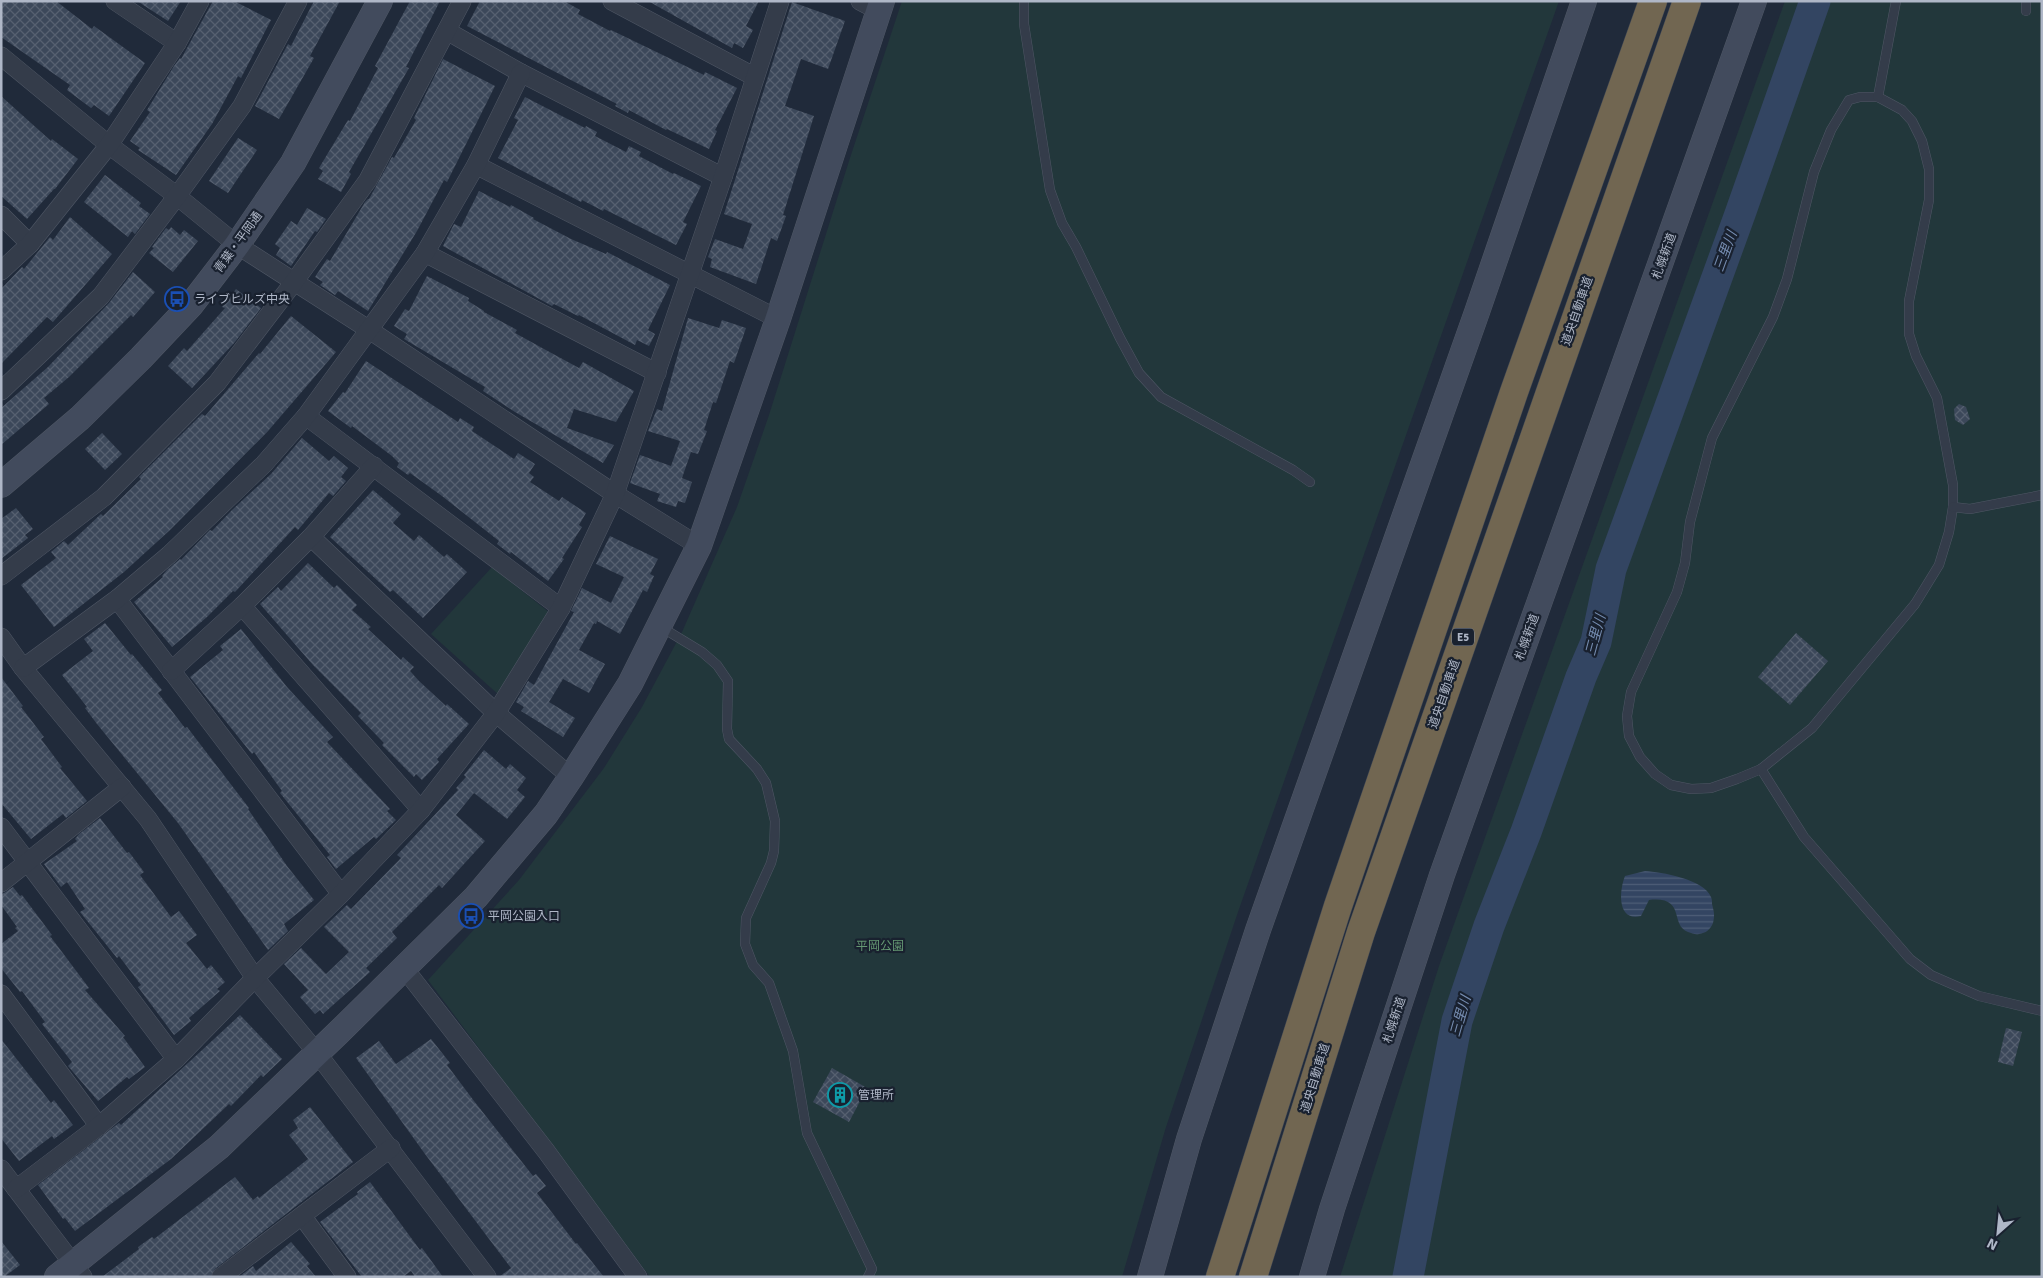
<svg xmlns="http://www.w3.org/2000/svg" width="2043" height="1278" font-family="Signika,'Noto Sans JP',sans-serif">
<style>
.green{fill:#22373b}
.water{fill:url(#water-rules)}
.lines{fill:none;stroke-linecap:round;stroke-linejoin:round}
.river{stroke:#334562;stroke-width:31}
.building{fill:url(#building-cross-hatch)}
.lane-casing{stroke:#4f5765;stroke-width:10}
.street-casing{stroke:#4f5765;stroke-width:19}
.secondary-casing{stroke:#4f5765;stroke-width:26}
.highway-casing{stroke:#3c4452;stroke-width:29}
.lane{stroke:#343c4a;stroke-width:9}
.street{stroke:#343c4a;stroke-width:18}
.secondary{stroke:#424b5d;stroke-width:25}
.highway{stroke:#716651;stroke-width:28}
.labels{text-anchor:middle;stroke-width:4.5;stroke-linejoin:round;paint-order:stroke}
.shield{fill:#19212f;stroke:#828a99;stroke-width:1}
.shield-label{font-size:11px;font-weight:bold;fill:#afb7c7}
.street-label{font-size:12px;fill:#afb7c7;stroke:#19212f}
.poi-label{font-size:12px;fill:#afb7c7;stroke:#19212f;text-anchor:start}
.park-label{font-size:12px;fill:#659873;stroke:#19212f}
.water-label{font-size:14px;font-style:italic;fill:#758cb0;stroke:#19212f}
</style>
<defs>
<pattern id="water-rules" width="6" height="5" patternUnits="userSpaceOnUse" patternTransform="scale(1.25)"><rect width="6" height="5" fill="#334562"/><path d="M0 2.5h6" fill="none" stroke="#4e5e77"/></pattern>
<pattern id="building-cross-hatch" width="8" height="8" patternUnits="userSpaceOnUse" patternTransform="scale(1.25)"><rect width="8" height="8" fill="#3c485a"/><path d="M0 0l8 8M0 8l8-8" fill="none" stroke="#566070"/></pattern>
</defs>
<rect width="100%" height="100%" fill="#202a3a"/>
<!-- green -->
<g class="green">
<path d="M902 1H1559L1238 912 1166 1127 1122 1277H650L428 980 519 880 604 768 642 707 682 632 737 507 769 415 849 161Z"/>
<path d="M1785 1H2042V1277H1340L1439 966Z"/>
<path d="M492 567 550 613 500 696 431 634Z"/>
</g>
<!-- water -->
<path class="water" d="M1645 871C1661 872 1704 879 1711 897 1712 899 1712 902 1712 904 1714 912 1715 915 1713 923 1710 930 1706 933 1699 934 1695 935 1692 933 1688 932 1669 925 1687 896 1649 900L1641 916C1617 922 1619 891 1625 876Z"/>
<g class="lines">
<!-- river -->
<path class="river" d="M1408 1277 1457 1021 1489 926 1526 832 1581 677 1596 642 1611 569 1740 214 1815 1"/>
</g>
<!-- building -->
<g class="building">
<path d="M1 1H56L92 29 94 26 145 63 109 116 94 105 91 108 67 90 70 85 1 37Z"/>
<path d="M137 1H181L168 21Z"/>
<path d="M213 1H234L271 20 241 78 238 76 212 124 176 175 138 150 140 148 130 141 150 112 147 110 174 66 180 58 181 59Z"/>
<path d="M314 1H340L310 56 314 58 279 119 255 106 288 44 291 46Z"/>
<path d="M410 1H440L406 67 409 68 349 172 351 174 341 192 318 179 323 171 319 168 348 120 350 121 378 68 375 66Z"/>
<path d="M480 1H564L580 10 578 14 610 31 611 30 704 75 705 72 737 88 715 130 717 131 709 149 667 129 666 130 629 110 628 113 615 106 617 104 467 26Z"/>
<path d="M648 1H759L746 26 753 30 743 48 734 43 732 48Z"/>
<path d="M792 2 845 21 828 69 801 59 785 106 814 116 783 215 786 216 777 241 771 238 756 284 710 267 712 259 708 257 715 239 743 249 752 224 724 214Z"/>
<path d="M443 59 495 86 447 182 444 180 417 231 368 311 338 291 335 295 320 285 323 282 315 277 327 259 330 261 365 202 368 199H369L392 157 394 158 416 120 414 118Z"/>
<path d="M1 96 51 141 52 139 78 159 55 189H54L27 219 1 196Z"/>
<path d="M525 97 585 128 586 126 597 132 595 136 626 152 629 146 641 152 639 156 673 174 674 173 701 186 683 222 687 224 676 245 604 209 603 211 582 200 581 202 498 158 518 120 514 118Z"/>
<path d="M238 138 257 150 228 193 209 181Z"/>
<path d="M105 175 141 203 139 206 150 214 135 234 132 231 128 237 84 202Z"/>
<path d="M479 191 510 207 511 205 534 218 533 219 571 239 606 254 607 252 670 285 648 330 655 334 649 346 637 340 635 345 579 315 578 316 554 304 552 306 443 246 454 224 461 227Z"/>
<path d="M307 208 326 219 317 232 315 231 291 266 276 255 280 248 275 244 291 221 297 225Z"/>
<path d="M70 217 112 254 53 322 47 317 1 364V289L22 267 24 269 50 237 53 240Z"/>
<path d="M171 227 180 235 184 230 198 241 173 272 149 253 154 248 152 247 166 228 169 230Z"/>
<path d="M133 272 155 292 133 317 131 315 69 377 44 398 49 404 1 445V408L48 367 109 303Z"/>
<path d="M427 276 469 298 468 301 484 311V312L517 330 515 333 544 349 579 368 583 362 634 391 616 422 574 409 567 428 614 445 603 463 515 412 483 391 485 387 404 339 407 334 394 326 405 309 409 311Z"/>
<path d="M236 289 261 308 235 342 192 388 168 366 184 348 187 351 225 308 222 307Z"/>
<path d="M291 316 336 352 268 431 170 530 124 572 54 627 21 585 56 558 51 552 64 541 68 545 101 514 103 516 141 479 139 477 202 414 205 416 259 353 260 354Z"/>
<path d="M688 318 719 328 722 320 746 328 734 363 730 361 716 403 713 402 704 430 707 431 698 454 691 452 682 478 692 482 685 503 678 501 676 507 657 501 660 494 630 483 640 455 671 466 680 441 648 431 657 409 662 411Z"/>
<path d="M366 361 458 422 460 418 474 427 472 431 514 459 518 453 535 464 529 473 534 477 530 482 559 501 562 497 586 513 579 525 582 527 562 558 564 559 548 581 511 552 510 554 497 544 499 541 442 496 410 473 408 475 397 467 399 463 392 456 352 426 351 428 328 411 343 392 345 393Z"/>
<path d="M1959 404 1966 407 1970 419 1963 425 1955 420 1954 409Z"/>
<path d="M102 433 122 454 105 470 85 449Z"/>
<path d="M302 438 329 461 334 456 348 468 341 477 346 481 333 496 329 493 298 530 295 527 235 592 233 591 207 617 172 647 134 602 163 577 162 576 167 570 180 559 181 560 210 530 212 531 232 510 271 474Z"/>
<path d="M373 490 401 514 393 523 414 541 419 535 444 557 447 554 467 572 423 618 393 590 390 592 330 537Z"/>
<path d="M16 508 33 529 25 535 28 538 1 559V519Z"/>
<path d="M610 536 658 559 650 574 654 576 647 592 643 590 620 634 597 621 596 624 594 623 579 650 605 664 589 693 563 679 549 702 575 718 563 737 521 711 524 707 516 702 528 681 534 685 574 612 571 611 582 588 611 603 624 577 596 564Z"/>
<path d="M308 563 334 588 337 585 357 605 352 610 371 627 368 629 401 660 403 657 414 667 410 671 419 681 446 706 447 704 469 724 437 759 439 762 422 780 416 774 414 777 382 745 384 743 358 716 361 713 313 665 260 604 278 587 281 591Z"/>
<path d="M105 623 131 655 132 654 162 690 158 693 185 728 187 727 249 808 248 809 287 866 314 900 284 924 288 931 268 950 178 823 97 724 85 708 87 707 62 675 93 651 84 639Z"/>
<path d="M241 629 287 687 333 737 327 742 390 809 387 811 396 820 376 839 374 837 336 869 327 857 330 855 280 793 282 791 254 752 252 754 190 677 223 650 220 646Z"/>
<path d="M1796 633 1828 661 1790 705 1758 677Z"/>
<path d="M1 677 23 706 21 707 44 737 41 739 62 767 60 768 87 801 66 818 63 814 31 839 1 803Z"/>
<path d="M484 750 506 769 510 764 526 778 517 790 525 797 507 819 474 793 456 815 485 841 442 888 439 885 392 932 397 938 366 968 370 972 323 1014 320 1010 315 1014 300 997 308 990 284 964 301 948 326 974 349 952 324 927 347 905 351 909 401 858 397 855 458 790 456 788 466 777 464 775Z"/>
<path d="M100 818 127 853 129 852 144 872 140 875 171 917 179 911 197 935 186 943 207 969 211 965 225 982 217 989 220 991 189 1018 191 1021 174 1035 138 987 141 985 119 956 117 958 80 912 85 909 67 882 61 887 44 864 77 841 75 839 79 834Z"/>
<path d="M13 887 20 896 22 895 52 935 50 936 89 988 85 990 125 1036 123 1037 145 1067 129 1079 127 1077 98 1101 68 1066 72 1062 42 1024 45 1022 22 991 20 992 1 968V944L18 931 15 928 17 927 1 905V895Z"/>
<path d="M240 1015 282 1059 263 1077 261 1075 231 1106 229 1104 171 1159 75 1231 65 1218 63 1219 38 1185 119 1123 121 1125Z"/>
<path d="M2006 1028 2022 1032 2013 1066 1998 1062Z"/>
<path d="M1 1039 51 1103 54 1100 73 1125 54 1139 52 1136 19 1161 1 1138Z"/>
<path d="M431 1039 450 1063 447 1065 474 1101 533 1176 536 1174 546 1186 537 1193 576 1244 577 1243 604 1277H499L511 1268 425 1154 356 1058 379 1041 396 1064Z"/>
<path d="M832 1068 867 1088 849 1122 813 1102Z"/>
<path d="M310 1107 353 1162 215 1269 211 1277H102L139 1249 138 1247 152 1237 154 1239 235 1177 253 1200 258 1196 259 1198 308 1159 289 1135 298 1128 293 1120Z"/>
<path d="M370 1182 420 1250 422 1248 443 1277H415L411 1271 403 1277H362L320 1222 358 1194 357 1192Z"/>
<path d="M1 1241 20 1265 4 1277H1Z"/>
<path d="M291 1242 310 1264 307 1266 316 1277H239L253 1266 256 1271Z"/>
</g>
<g class="lines">
<defs>
<g id="lane">
<path d="M1024 1V24L1050 190 1062 223 1076 247 1120 338 1139 373 1161 397 1293 470 1310 482"/>
<path d="M2026 11V1"/>
<path d="M1860 97H1878L1902 110 1912 121 1922 141 1929 169V200L1909 301V334L1916 356 1937 398 1953 485V507L1949 532 1939 565 1915 604 1812 728 1761 769 1737 779 1711 788 1691 789 1671 785 1655 774 1640 757 1629 736 1627 716 1631 692 1677 592 1685 563 1690 522 1712 438 1773 317 1787 279 1814 172 1831 130 1849 100Z"/>
<path d="M1878 97 1896 1"/>
<path d="M1953 507 1970 509 2042 495"/>
<path d="M661 627 702 652 717 665 728 681 727 729 729 739 757 769 766 783 775 821 774 851 771 863 746 918 745 944 753 965 769 983 793 1051 807 1133 872 1269 868 1277"/>
<path d="M1761 769 1804 837 1910 959 1931 975 1979 996 2042 1011"/>
</g>
<g id="street">
<path d="M115 1 177 43"/>
<path d="M612 1 755 77"/>
<path d="M860 1 879 11"/>
<path d="M447 31 521 73 723 177"/>
<path d="M1 56 109 145 177 196 237 245 368 329 615 494 699 546"/>
<path d="M476 165 778 319"/>
<path d="M1 215 30 244"/>
<path d="M425 253 657 373"/>
<path d="M1 271 30 244 109 145 177 43 200 1"/>
<path d="M1 391 101 296 177 196 242 106 298 1"/>
<path d="M306 416 561 608"/>
<path d="M311 537 496 713 571 777"/>
<path d="M1 576 104 497 217 383 294 282 368 180 462 1"/>
<path d="M117 599 341 894"/>
<path d="M242 606 421 810"/>
<path d="M1 637 23 668 148 819 255 978 317 1053 487 1277"/>
<path d="M23 668 117 599 169 555 264 464 306 416 425 253 476 165 521 73"/>
<path d="M171 671 242 606 311 537 374 466"/>
<path d="M1 827 176 1059"/>
<path d="M1 883 122 787"/>
<path d="M404 968 546 1151 638 1277"/>
<path d="M1 994 99 1126"/>
<path d="M1 1169 83 1277"/>
<path d="M16 1189 99 1126 176 1059 255 978 341 894 421 810 496 713 561 608 615 494 723 177 780 1"/>
<path d="M302 1216 347 1277"/>
<path d="M221 1277 391 1148"/>
</g>
<g id="secondary">
<path d="M1 485 80 418 141 358 191 305 237 245 293 163 380 1"/>
<path d="M57 1277 219 1147 338 1033 476 897 546 814 571 777 630 684 699 546 778 319 882 1"/>
<path d="M1150 1277 1189 1139 1258 930 1477 312 1584 1"/>
<path d="M1312 1277 1332 1209 1442 875 1754 1"/>
</g>
<g id="highway">
<path d="M1220 1277 1338 906 1514 392 1653 1"/>
<path d="M1253 1277 1361 932 1687 1"/>
</g>
</defs>
<!-- lane casing -->
<use href="#lane" class="lane-casing"/>
<!-- street casing -->
<use href="#street" class="street-casing"/>
<!-- secondary casing -->
<use href="#secondary" class="secondary-casing"/>
<!-- highway casing -->
<use href="#highway" class="highway-casing"/>
<!-- lane -->
<use href="#lane" class="lane"/>
<!-- street -->
<use href="#street" class="street"/>
<!-- secondary -->
<use href="#secondary" class="secondary"/>
<!-- highway -->
<use href="#highway" class="highway"/>
</g>
<!-- icons -->
<defs>
<symbol id="bus-ring" viewBox="-11 -11 22 22"><circle r="9.5" fill="#19212f" stroke="#1a4fb4" stroke-width="1.5"/><path d="M-5-6H5V4H4V6H2V4H-2V6H-4V4H-5ZM-3.5-4V0h7V-4ZM-3.5 1.2v1.5H-2V1.2ZM2 1.2v1.5H3.5V1.2Z" fill="#1a4fb4"/></symbol>
<symbol id="building-ring" viewBox="-11 -11 22 22"><circle r="9.5" fill="#19212f" stroke="#0f9aa8" stroke-width="1.5"/><path d="M-4-6H4V6H1V3H-1V6H-4ZM-2.5-4.3h1.7v1.8h-1.7ZM.8-4.3h1.7v1.8H.8ZM-2.5-1h1.7V.8h-1.7ZM.8-1h1.7V.8H.8Z" fill="#0f9aa8"/></symbol>
</defs>
<g fill-rule="evenodd">
<use href="#bus-ring" x="163" y="285" width="28" height="28"/>
<use href="#bus-ring" x="457" y="902" width="28" height="28"/>
<use href="#building-ring" x="826" y="1081" width="28" height="28"/>
</g>
<g class="labels">
<!-- shield labels -->
<rect class="shield" x="1452" y="628.5" width="22" height="17" rx="4"/>
<g class="shield-label">
<text x="1463" y="641">E5</text>
</g>
<!-- street labels -->
<g class="street-label">
<text transform="translate(238 242) rotate(-54)" y="4">青葉・平岡通</text>
<text transform="translate(1664 256) rotate(-70)" y="4">札幌新道</text>
<text transform="translate(1577 311) rotate(-71)" y="4">道央自動車道</text>
<text transform="translate(1527 637) rotate(-70)" y="4">札幌新道</text>
<text transform="translate(1444 694) rotate(-71)" y="4">道央自動車道</text>
<text transform="translate(1394 1020) rotate(-72)" y="4">札幌新道</text>
<text transform="translate(1315 1078) rotate(-73)" y="4">道央自動車道</text>
</g>
<!-- poi labels -->
<g class="poi-label">
<text x="194" y="303">ライブヒルズ中央</text>
<text x="488" y="920">平岡公園入口</text>
<text x="858" y="1099">管理所</text>
</g>
<!-- park labels -->
<g class="park-label">
<text x="880" y="950">平岡公園</text>
</g>
<!-- water labels -->
<g class="water-label">
<text transform="translate(1725 251) rotate(-70)" y="5">三里川</text>
<text transform="translate(1595 635) rotate(-75)" y="5">三里川</text>
<text transform="translate(1460 1016) rotate(-74)" y="5">三里川</text>
</g>
</g>
<!-- border -->
<rect width="2043" height="1278" fill="none" stroke="#afb7c7" stroke-width="5"/>
<!-- north arrow -->
<g transform="translate(1998 1233) rotate(207)" stroke="#19212f" stroke-width="4" paint-order="stroke">
<path d="M0-4L9 19L0 12L-9 19Z" fill="#afb7c7"/>
<text y="-8" font-size="14" font-weight="bold" text-anchor="middle" fill="#afb7c7">N</text>
</g>
</svg>
